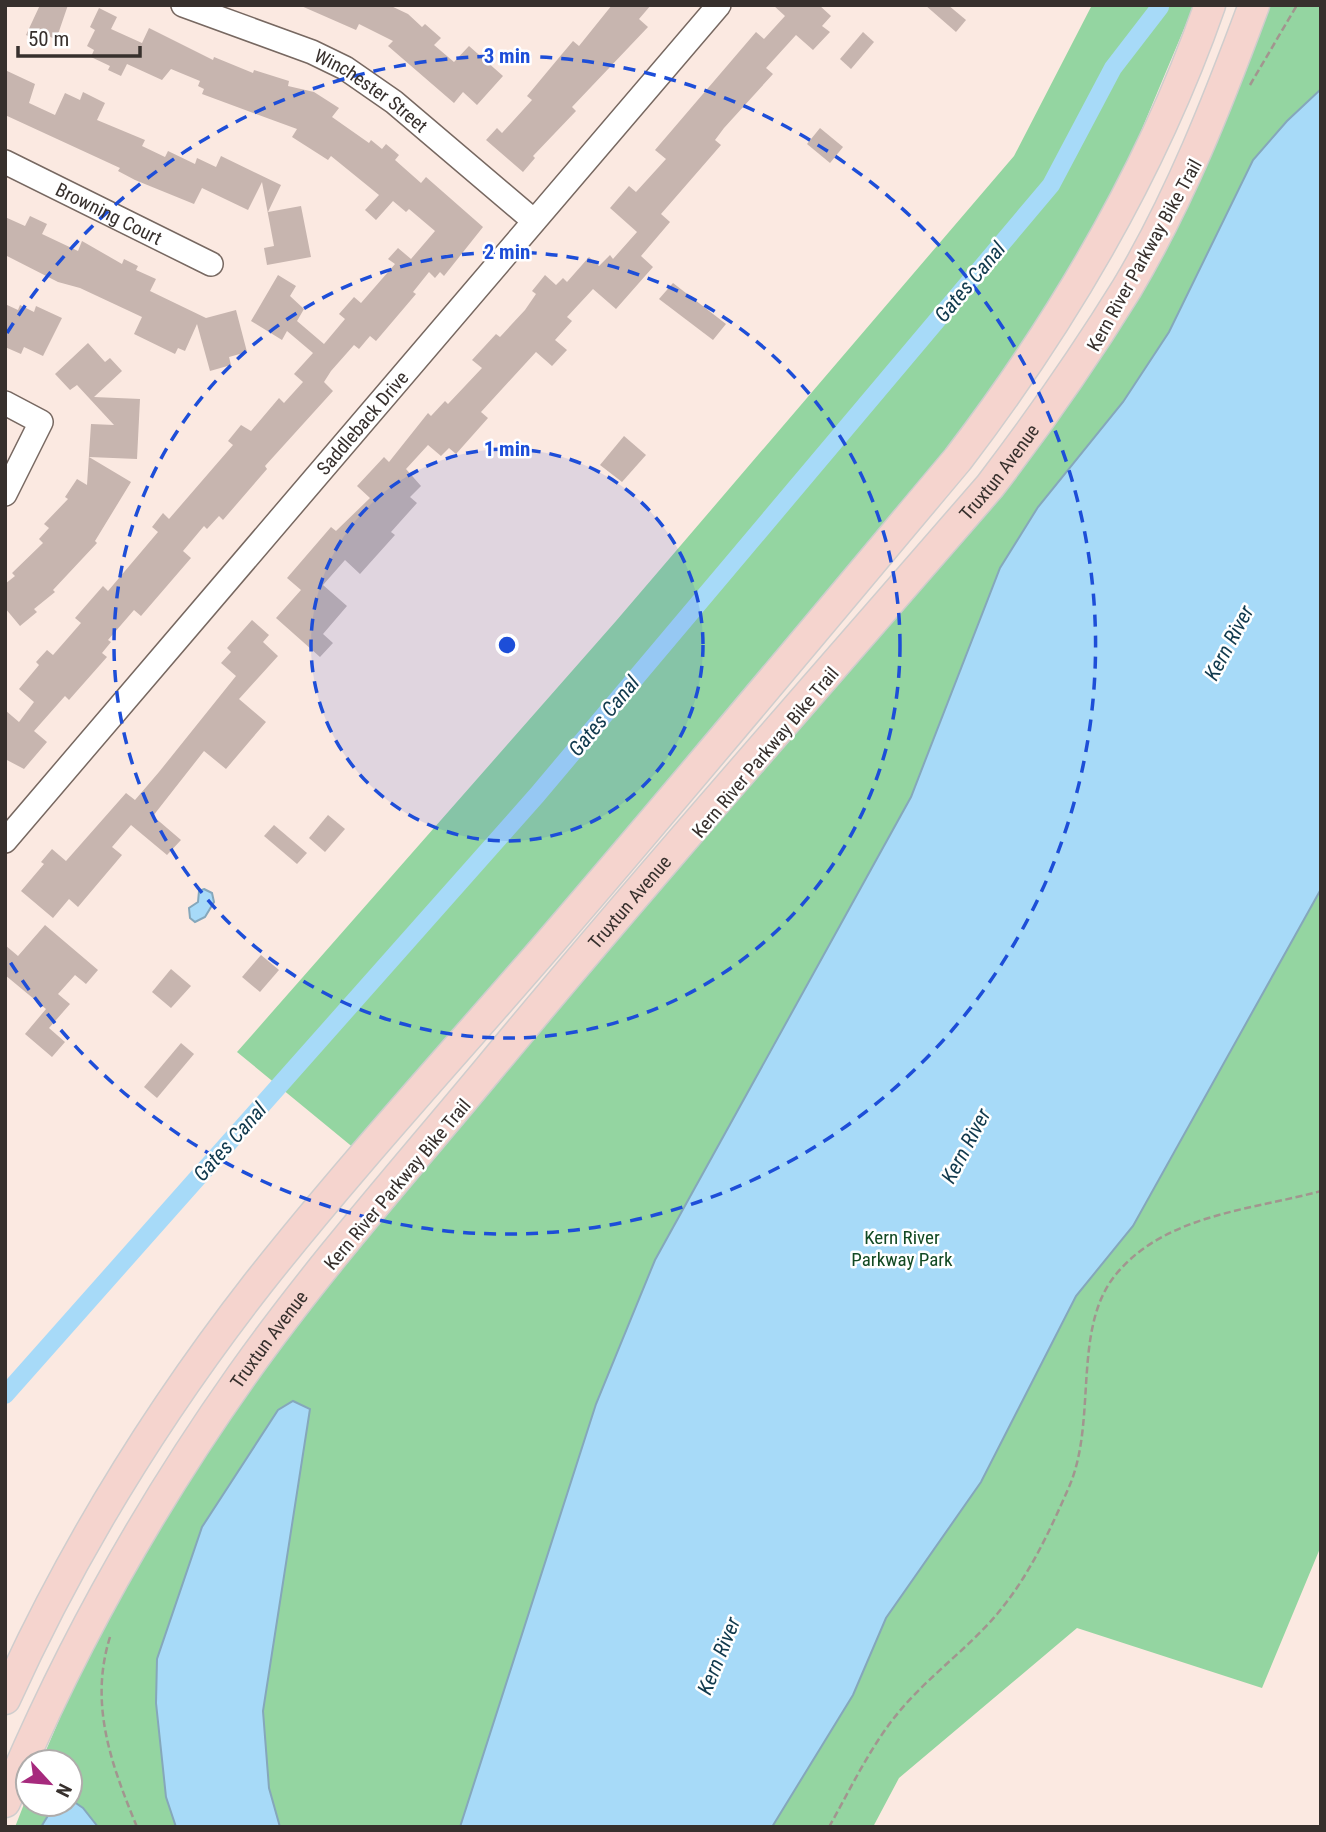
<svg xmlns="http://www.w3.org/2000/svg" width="1326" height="1832" font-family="'Roboto Condensed',sans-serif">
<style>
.green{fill:#94d5a1}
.water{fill:#a7daf8;stroke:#85a7bb;stroke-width:2}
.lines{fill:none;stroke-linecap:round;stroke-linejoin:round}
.stream{stroke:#85a7bb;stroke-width:5}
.canal{stroke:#a7daf8;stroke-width:18}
.building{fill:#c7b5af}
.minor-casing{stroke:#776861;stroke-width:26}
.major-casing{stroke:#cfcdcd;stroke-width:33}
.path{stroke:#a2958f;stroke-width:2.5;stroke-dasharray:7 3.5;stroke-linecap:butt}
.minor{stroke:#fff;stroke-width:23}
.major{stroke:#f5d4ce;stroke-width:30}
.ring{fill:none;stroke:#1d4ed8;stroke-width:3.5;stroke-dasharray:12 9}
.labels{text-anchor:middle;stroke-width:5;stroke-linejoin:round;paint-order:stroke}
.street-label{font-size:19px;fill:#37302d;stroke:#fff}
.park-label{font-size:19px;fill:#134a24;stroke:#fff}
.water-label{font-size:21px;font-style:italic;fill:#10394d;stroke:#fff}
.centre{fill:#1d4ed8;stroke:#fff;stroke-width:3.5}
.ring-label{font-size:21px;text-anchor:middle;font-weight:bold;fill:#1d4ed8;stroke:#fff;stroke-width:5;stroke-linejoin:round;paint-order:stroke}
</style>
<rect width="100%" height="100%" fill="#fbe9e1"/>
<!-- green -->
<g class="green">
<path d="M1092 5H1194L1126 167 1064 285 943 460 355 1149 237 1052 616 621 1014 156Z"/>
<path d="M1264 5H1321V1546L1262 1688 1077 1628 899 1778 873 1827H15L28 1794V1804H70V1762H41L92 1643 190 1470 325 1282 1026 455Z"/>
</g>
<!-- water -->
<g class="water">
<path d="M1321 89V889L1133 1226 1076 1296 981 1482 886 1618 853 1695 772 1827H460L596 1404 655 1260 911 797 1000 568 1038 507 1123 402 1169 332 1253 160 1287 121Z"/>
<path d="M204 889 212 893 214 902 205 917 195 922 190 918 189 908 198 902 199 891Z"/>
<path d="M293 1401 310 1409 263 1711 269 1788 280 1827H176L166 1797 156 1703 157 1659 202 1527 278 1410Z"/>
<path d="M70 1799 83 1808 98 1827H41C50 1813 52 1804 70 1804Z"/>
</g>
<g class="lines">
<!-- stream -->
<path class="stream" d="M1160 7 1162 5"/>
<!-- canal -->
<path class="canal" d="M5 1395 537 795 1051 185 1113 68 1160 7"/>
</g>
<!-- building -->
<g class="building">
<path d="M40 5H68L56 40 49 36 45 44 26 35Z"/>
<path d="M299 5H389L408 14 422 27 425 24 441 38 434 45 454 62 469 46 503 76 477 105 463 92 454 103 388 46 393 41 359 24 356 30Z"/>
<path d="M612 5H651L639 19 648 27 572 107 576 111 533 156 535 158 523 172 486 140 497 128 502 133 532 100 527 96 562 54 573 41 579 46Z"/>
<path d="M773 5H819L831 16 822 26 830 32 813 50 796 35 766 68 773 74 724 128 715 140 721 145 661 214 670 222 641 256 653 267 616 309 593 289 567 317 572 321 555 340 567 350 552 366 536 352 481 412 488 418 456 454 449 448 441 456 428 445 406 469 421 486 410 497 417 503 391 532 395 535 360 574 345 560 323 585 347 606 323 634 333 643 320 657 276 618 301 590 287 578 331 527 336 531 370 498 357 486 384 457 389 462 428 413 431 416 445 401 448 404 482 368 472 360 496 334 500 337 525 310 536 294 532 291 545 275 556 285 563 278 567 282 589 257 599 266 610 255 613 259 637 232 610 208 629 186 636 192 666 159 655 150 756 32 764 39 785 16Z"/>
<path d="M925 5H948L966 20 956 32Z"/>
<path d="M99 8 117 17 111 29 142 43 149 28 213 60 214 57 253 73 254 70 289 81 288 86 314 92 339 108 332 117 369 143 371 140 382 149 386 144 399 155 395 160 421 183 426 177 483 227 444 276 440 272 435 278 429 272 413 292 416 294 376 341 370 336 359 349 354 345 331 371 324 382 333 391 265 466 267 469 223 520 219 516 207 529 204 526 183 551 191 558 141 616 134 610 108 640 111 642 102 653 107 657 69 700 65 696 34 731 47 742 24 769 5 759V710L19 722 34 702 19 689 39 665 36 662 47 650 53 655 81 623 75 618 103 586 108 591 158 532 152 527 163 513 169 519 233 445 228 441 241 425 251 431 279 398 284 403 303 382 294 374 313 353 287 331 282 340 251 321 278 275 296 286 290 296 304 309 297 321 324 344 345 319 339 314 354 297 361 303 395 264 388 259 398 248 411 259 435 231 409 209 406 212 393 201 376 220 365 210 379 195 331 156 328 160 292 137 297 129 202 94 204 89 198 86 200 81 171 69 162 80 127 64 121 76 108 70 110 66 91 57 94 50 87 46 95 30 90 27Z"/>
<path d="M863 32 874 42 851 69 840 59Z"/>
<path d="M5 70 35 84 29 103 55 115 65 93 80 100 83 92 105 103 97 120 145 140 142 146 165 157 168 151 195 164 197 158 216 167 221 156 281 185 268 212 301 206 311 257 267 265 264 248 274 246 262 182 248 210 202 188 194 204 135 180 118 171 120 168 5 115Z"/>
<path d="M820 128 843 147 830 163 807 144Z"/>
<path d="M30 216 47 224 42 234 78 251 82 241 122 264 124 259 138 266 136 270 156 279 150 291 206 318 236 310 247 352 229 357 231 365 210 371 197 324 185 351 178 348 175 354 134 334 142 317 80 288 58 282 5 255V217L25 226Z"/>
<path d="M673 283 726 324 713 340 659 299Z"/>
<path d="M5 304 18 310 20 305 34 312 36 306 62 318 43 356 24 347 21 354 5 347Z"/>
<path d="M88 343 105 362 110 358 122 371 94 397 140 399 137 459 89 457 131 482 95 541 97 543 53 590 55 592 34 609 37 612 20 626 5 608V584L15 576 12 573 43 543 39 539 49 528 44 524 68 499 65 497 77 479 87 485 91 424 114 425 77 385 70 390 55 374Z"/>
<path d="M624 436 646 455 622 482 600 465Z"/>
<path d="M252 620 269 635 263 642 278 656 239 699 266 722 226 769 204 751 153 816 181 840 167 855 131 825 112 847 122 855 78 907 69 899 53 918 21 891 44 864 41 862 52 849 66 861 126 793 135 800 159 772 236 676 221 663 231 652 227 648Z"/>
<path d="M328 815 345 829 325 852 309 838Z"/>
<path d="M274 825 307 853 297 864 264 836Z"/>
<path d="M45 925 98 970 86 984 75 975 58 994 70 1004 49 1028 65 1042 52 1057 25 1034 46 1009 5 975V945L18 956Z"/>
<path d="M261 955 279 970 260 992 242 977Z"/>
<path d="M171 969 191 986 171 1008 152 992Z"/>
<path d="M181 1043 194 1054 157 1098 144 1087Z"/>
</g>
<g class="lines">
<defs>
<g id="minor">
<path id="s1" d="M183 5 312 52 345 68 394 102 534 221"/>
<path id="s2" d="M5 162 211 264"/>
<path d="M5 403 41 422 5 494"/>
<path id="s3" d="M5 841 719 5"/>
</g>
<g id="major">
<path d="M5 1699C72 1551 159 1410 259 1282 350 1167 450 1058 546 947 685 786 821 622 958 459 1064 320 1152 171 1210 5"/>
<path id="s4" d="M5 1802C68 1651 148 1508 242 1375 317 1269 404 1171 487 1071 651 873 822 680 990 486 1039 422 1085 356 1127 288 1180 199 1218 102 1254 5"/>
</g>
</defs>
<!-- minor casing -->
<use href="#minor" class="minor-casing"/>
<!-- major casing -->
<use href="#major" class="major-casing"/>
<!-- path -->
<g class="path">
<path d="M1250 85 1297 5"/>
<path d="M110 1637C89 1704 111 1764 137 1827"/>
<path d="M829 1827C851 1788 870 1747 898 1713 929 1675 972 1646 1002 1608 1031 1572 1051 1528 1069 1487 1098 1420 1071 1327 1117 1273 1167 1214 1252 1210 1321 1191"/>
</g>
<!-- minor -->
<use href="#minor" class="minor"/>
<!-- major -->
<use href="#major" class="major"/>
</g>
<!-- distance rings -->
<circle cx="507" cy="645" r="196" fill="#1d4ed8" fill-opacity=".12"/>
<g class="ring">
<circle cx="507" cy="645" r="196"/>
<circle cx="507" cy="645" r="393"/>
<path d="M7 333A589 589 0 1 1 7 957"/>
</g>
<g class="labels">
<!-- street labels -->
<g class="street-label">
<text dy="7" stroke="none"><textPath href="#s1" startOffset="208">Winchester Street</textPath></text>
<text dy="7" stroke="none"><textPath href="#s2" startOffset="116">Browning Court</textPath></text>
<text transform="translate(1144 255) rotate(-61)" y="7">Kern River Parkway Bike Trail</text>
<text dy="7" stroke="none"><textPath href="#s3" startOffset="550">Saddleback Drive</textPath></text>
<text dy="7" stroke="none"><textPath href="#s4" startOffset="1668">Truxtun Avenue</textPath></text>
<text transform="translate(765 752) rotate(-50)" y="7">Kern River Parkway Bike Trail</text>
<text dy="7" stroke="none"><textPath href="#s4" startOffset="1101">Truxtun Avenue</textPath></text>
<text transform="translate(397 1184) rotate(-50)" y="7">Kern River Parkway Bike Trail</text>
<text dy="7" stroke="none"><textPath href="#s4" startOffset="534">Truxtun Avenue</textPath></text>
</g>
<!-- park labels -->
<g class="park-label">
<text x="902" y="1244">Kern River<tspan x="902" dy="22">Parkway Park</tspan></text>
</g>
<!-- water labels -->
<g class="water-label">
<text transform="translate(970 282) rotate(-50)" y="7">Gates Canal</text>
<text transform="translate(1229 643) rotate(-62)" y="7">Kern River</text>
<text transform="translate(604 716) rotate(-50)" y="7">Gates Canal</text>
<text transform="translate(230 1142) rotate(-48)" y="7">Gates Canal</text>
<text transform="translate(966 1146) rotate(-62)" y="7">Kern River</text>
<text transform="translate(719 1656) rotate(-68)" y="7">Kern River</text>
</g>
</g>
<circle cx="507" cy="645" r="10" class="centre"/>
<g class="ring-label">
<text x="507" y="63">3 min</text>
<text x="507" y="259">2 min</text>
<text x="507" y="456">1 min</text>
</g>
<!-- border -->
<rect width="1326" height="1832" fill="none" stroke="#37302d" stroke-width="14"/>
<!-- north arrow -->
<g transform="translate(49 1783) rotate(116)"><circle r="33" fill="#ffffff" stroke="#afacab" stroke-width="2"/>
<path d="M0-5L12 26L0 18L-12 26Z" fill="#a62a7d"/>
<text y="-10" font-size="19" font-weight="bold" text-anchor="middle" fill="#37302d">N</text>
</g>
<!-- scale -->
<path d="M18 46v10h122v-10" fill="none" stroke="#37302d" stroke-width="3.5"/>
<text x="28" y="46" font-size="21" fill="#37302d" stroke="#ffffff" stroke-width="5" paint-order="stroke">50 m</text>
</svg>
